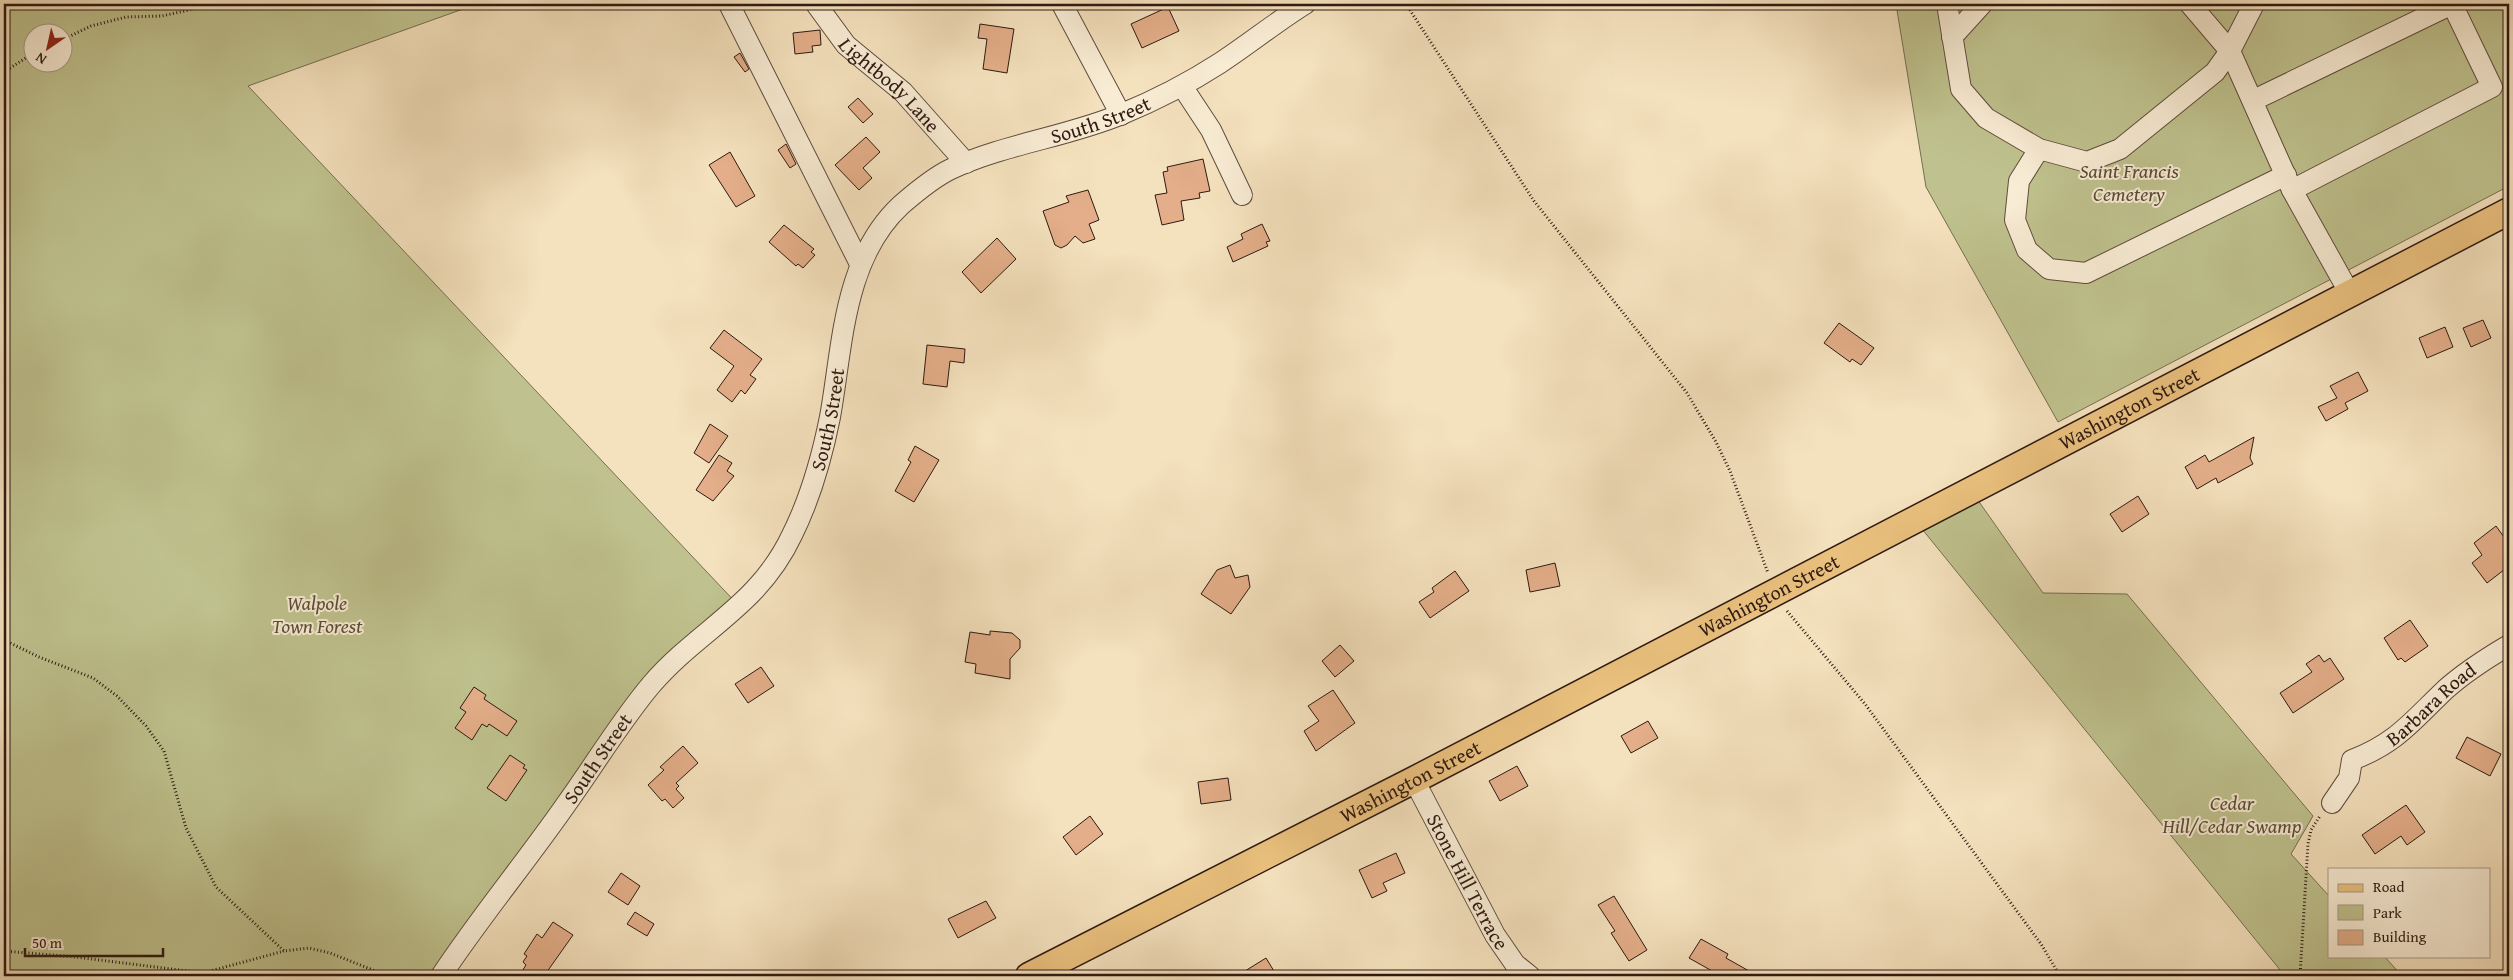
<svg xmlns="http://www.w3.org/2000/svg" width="2513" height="980" font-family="'Gentium Book Plus',serif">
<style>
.green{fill:#bfc28e;stroke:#766e50;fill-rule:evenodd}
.building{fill:#e3ae89;stroke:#2e1a12}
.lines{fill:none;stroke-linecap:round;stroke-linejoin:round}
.minor-casing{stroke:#604c3d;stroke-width:22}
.major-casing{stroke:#2e1a12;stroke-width:29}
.path{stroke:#2e1a12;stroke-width:3;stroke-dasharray:1 2.5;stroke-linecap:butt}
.minor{stroke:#f8ecd4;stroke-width:20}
.major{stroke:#eac07e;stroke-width:26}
.labels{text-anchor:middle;stroke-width:4;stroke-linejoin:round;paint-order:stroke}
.street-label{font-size:20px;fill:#2e1a12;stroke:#f8ecd4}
.park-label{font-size:20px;font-style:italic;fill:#5a4c37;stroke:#f8ecd4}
</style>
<rect width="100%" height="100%" fill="#f4e1bd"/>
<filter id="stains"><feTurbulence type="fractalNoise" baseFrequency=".004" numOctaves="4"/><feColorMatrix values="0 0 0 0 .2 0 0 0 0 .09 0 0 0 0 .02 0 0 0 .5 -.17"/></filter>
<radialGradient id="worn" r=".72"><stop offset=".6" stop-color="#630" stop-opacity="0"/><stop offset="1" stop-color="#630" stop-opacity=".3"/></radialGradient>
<!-- green -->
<g class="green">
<path d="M4 4H477L248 86 740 607 691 646 441 976H4ZM32 32H62V62H32Z"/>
<path d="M1896 4H2509V186L2058 422 1926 187Z"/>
<path d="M1968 486 2043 593 2127 594 2313 816 2291 854 2329 896V956H2384L2402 976H2285L1922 529Z"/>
</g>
<!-- building -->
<g class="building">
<path d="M1168 7 1179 31 1142 48 1131 24Z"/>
<path d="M980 24 1014 29 1007 73 983 69 987 39 978 38Z"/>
<path d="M820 30 821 45 812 46 813 52 795 54 793 33Z"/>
<path d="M740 53 749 69 745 72 734 57Z"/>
<path d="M858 98 873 114 863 123 848 107Z"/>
<path d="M866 137 880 152 863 168 872 178 859 190 835 165Z"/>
<path d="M786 144 796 164 790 168 778 150Z"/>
<path d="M730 152 755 196 736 207 709 165Z"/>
<path d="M1203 159 1210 191 1199 193 1200 198 1181 201 1184 220 1162 225 1155 195 1167 193 1163 172 1168 171 1167 167Z"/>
<path d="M1088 190 1099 220 1089 224 1095 239 1083 243 1075 236 1067 245 1061 248 1055 245 1043 211 1069 202 1066 196Z"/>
<path d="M1262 224 1270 241 1266 242 1268 246 1233 262 1227 247 1243 239 1241 234Z"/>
<path d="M784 225 814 249 811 252 815 255 803 268 798 264 796 266 769 242Z"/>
<path d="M997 238 1016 259 981 293 962 272Z"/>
<path d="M2483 320 2491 338 2471 347 2463 328Z"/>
<path d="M1839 323 1874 348 1861 365 1852 359 1850 362 1824 343Z"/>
<path d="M2445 327 2453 347 2427 358 2419 338Z"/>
<path d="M724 330 762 359 750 375 756 379 745 394 741 390 732 402 717 390 734 366 710 348Z"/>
<path d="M927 345 965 349 964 363 950 361 947 387 923 384Z"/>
<path d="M2358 372 2368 391 2345 403 2348 409 2326 421 2318 407 2337 398 2330 386Z"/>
<path d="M710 424 728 436 709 463 694 453Z"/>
<path d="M2254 437 2250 458 2253 464 2218 483 2216 478 2197 489 2185 467 2205 455 2209 462Z"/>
<path d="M915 446 939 460 914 502 895 491 911 462 908 460Z"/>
<path d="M719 455 732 463 727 471 734 476 713 501 696 490Z"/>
<path d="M2138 496 2149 514 2122 532 2110 514Z"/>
<path d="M2496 526 2509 544V566L2487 583 2472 563 2482 555 2474 543Z"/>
<path d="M1555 563 1560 586 1530 592 1526 570Z"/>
<path d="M1230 565 1235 578 1248 575 1250 587 1231 614 1201 594 1217 570Z"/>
<path d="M1455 571 1469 591 1430 618 1419 602 1434 592 1432 588Z"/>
<path d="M2410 620 2428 646 2405 662 2401 658 2398 660 2384 638Z"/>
<path d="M990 631 1012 633 1020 640V648L1010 659V679L975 673 976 664 965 662 970 632 990 635Z"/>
<path d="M1340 645 1354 661 1335 677 1322 661Z"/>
<path d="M2319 655 2324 662 2330 658 2344 679 2293 713 2280 693 2312 672 2306 664Z"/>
<path d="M761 667 774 686 748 703 735 684Z"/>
<path d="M474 687 486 695 484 699 517 721 507 736 489 724 487 727 482 724 472 740 455 728 466 712 460 708Z"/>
<path d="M1333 690 1355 723 1316 751 1304 731 1319 721 1308 706Z"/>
<path d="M1648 721 1658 738 1631 753 1621 736Z"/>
<path d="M2467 737 2501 754 2490 776 2456 758Z"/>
<path d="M683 746 698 763 676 783 679 786 676 789 684 798 673 808 665 799 662 801 648 785 664 770 660 767Z"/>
<path d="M510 755 525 765 523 768 527 770 506 801 487 788Z"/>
<path d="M1517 766 1528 786 1500 801 1489 781Z"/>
<path d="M1228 778 1231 800 1201 804 1198 782Z"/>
<path d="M2406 805 2425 832 2407 845 2401 836 2375 854 2362 835Z"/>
<path d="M1090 816 1103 834 1076 855 1063 837Z"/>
<path d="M1396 853 1405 873 1383 883 1387 891 1372 898 1359 870Z"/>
<path d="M621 873 640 886 628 905 608 892Z"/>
<path d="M1614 896 1647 950 1629 961 1611 933 1615 931 1598 905Z"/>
<path d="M986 901 996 918 958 938 948 919Z"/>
<path d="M635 912 654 924 647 936 627 924Z"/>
<path d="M553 922 573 935 544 976H519L526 965 523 962 527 956 524 954 537 934 542 938Z"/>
<path d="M1701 939 1728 954 1726 958 1758 976H1721L1689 958Z"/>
<path d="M1266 958 1277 976H1237Z"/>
</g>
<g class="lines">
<defs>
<g id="minor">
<path d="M729 4 860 264"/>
<path id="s1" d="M816 4 846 45 903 92 966 163"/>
<path d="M1062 4 1121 115"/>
<path d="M1947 4 1961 89 1986 118 2039 149 2087 162 2120 149 2215 72 2230 51 2254 4"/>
<path d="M2190 4 2230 51 2292 190 2350 294"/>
<path d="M1952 37 1982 4"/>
<path d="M1182 86 1211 130 1242 195"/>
<path d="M2254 100 2452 4 2492 87 2292 190"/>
<path d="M2039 149 2019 181 2015 220 2027 250 2049 269 2086 273 2286 175"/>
<path id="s2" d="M1414 780 1495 935 1515 964 1530 976"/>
<path id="s3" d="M2332 803 2349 778 2352 760C2397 743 2413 720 2446 689 2465 672 2487 658 2509 645"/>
<path id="s4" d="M441 976C480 917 526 862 567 803 595 764 620 722 651 685 699 629 758 607 792 535 810 499 822 457 830 417 843 345 843 259 901 205 916 192 934 177 951 169 1004 144 1067 137 1122 114 1156 100 1189 83 1220 63 1249 44 1276 22 1305 4"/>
</g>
<g id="major">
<path id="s5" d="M1029 976 1414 780 2509 211"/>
</g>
</defs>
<!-- minor casing -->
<use href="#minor" class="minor-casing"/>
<!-- major casing -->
<use href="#major" class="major-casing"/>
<!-- path -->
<g class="path">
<path d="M1406 4 1534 201 1687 393 1716 442 1730 471 1768 573"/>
<path d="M62 40 91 26 126 17 162 16 189 10 202 4"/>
<path d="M4 72 32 54"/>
<path d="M1787 611 1865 704 2041 944 2060 976"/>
<path d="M4 640 39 657 93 678 117 696 146 726 164 751 186 828 216 887 284 951 309 948 330 953 388 976"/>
<path d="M4 951 76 957 203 973 284 951"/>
<path d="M2300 976 2308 844 2311 830 2320 816"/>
</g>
<!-- minor -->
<use href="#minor" class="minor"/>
<!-- major -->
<use href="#major" class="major"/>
</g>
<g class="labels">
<!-- street labels -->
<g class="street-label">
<text dy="7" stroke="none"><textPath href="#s1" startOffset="110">Lightbody Lane</textPath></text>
<text dy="7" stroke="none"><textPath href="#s4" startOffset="1138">South Street</textPath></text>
<text dy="7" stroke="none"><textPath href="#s5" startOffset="1238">Washington Street</textPath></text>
<text dy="7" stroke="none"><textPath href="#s4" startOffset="688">South Street</textPath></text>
<text dy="7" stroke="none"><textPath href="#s5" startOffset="832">Washington Street</textPath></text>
<text dy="7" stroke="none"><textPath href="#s3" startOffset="146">Barbara Road</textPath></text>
<text dy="7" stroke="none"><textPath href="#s4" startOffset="268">South Street</textPath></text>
<text dy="7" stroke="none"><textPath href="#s5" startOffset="428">Washington Street</textPath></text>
<text dy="7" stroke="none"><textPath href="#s2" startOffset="115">Stone Hill Terrace</textPath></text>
</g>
<!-- park labels -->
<g class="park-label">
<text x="2129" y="178">Saint Francis<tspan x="2129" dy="23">Cemetery</tspan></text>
<text x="317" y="610">Walpole<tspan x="317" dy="23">Town Forest</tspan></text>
<text x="2232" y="810">Cedar<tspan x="2232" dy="23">Hill/Cedar Swamp</tspan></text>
</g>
</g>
<!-- margin -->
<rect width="2513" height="980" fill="none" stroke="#f4e1bd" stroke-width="20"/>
<rect x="5" y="5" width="2503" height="970" fill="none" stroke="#2e1a12" stroke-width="2.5"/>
<rect x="10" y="10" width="2493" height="960" fill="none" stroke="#2e1a12"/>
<!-- legend -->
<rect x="2328" y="868" width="162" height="90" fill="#f8ecd4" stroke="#a79886"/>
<rect x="2338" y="884" width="25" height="8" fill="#eac07e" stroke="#a79886"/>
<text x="2373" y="892" font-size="15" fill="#2e1a12">Road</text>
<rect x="2338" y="905" width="25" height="15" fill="#bfc28e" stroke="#a79886"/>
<text x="2373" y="918" font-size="15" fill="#2e1a12">Park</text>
<rect x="2338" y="930" width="25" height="15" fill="#e3ae89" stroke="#a79886"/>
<text x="2373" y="942" font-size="15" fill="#2e1a12">Building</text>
<!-- north arrow -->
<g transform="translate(48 48) rotate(214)"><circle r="24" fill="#f8ecd4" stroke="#a79886"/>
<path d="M0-4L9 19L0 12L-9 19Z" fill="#8f2418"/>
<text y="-8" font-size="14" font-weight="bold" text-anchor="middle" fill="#2e1a12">N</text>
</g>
<!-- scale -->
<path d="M25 948v8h138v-8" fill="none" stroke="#2e1a12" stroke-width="2.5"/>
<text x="32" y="948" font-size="15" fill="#2e1a12" stroke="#f8ecd4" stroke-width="4" paint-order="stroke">50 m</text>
<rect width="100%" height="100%" filter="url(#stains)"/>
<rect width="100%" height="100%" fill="url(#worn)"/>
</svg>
